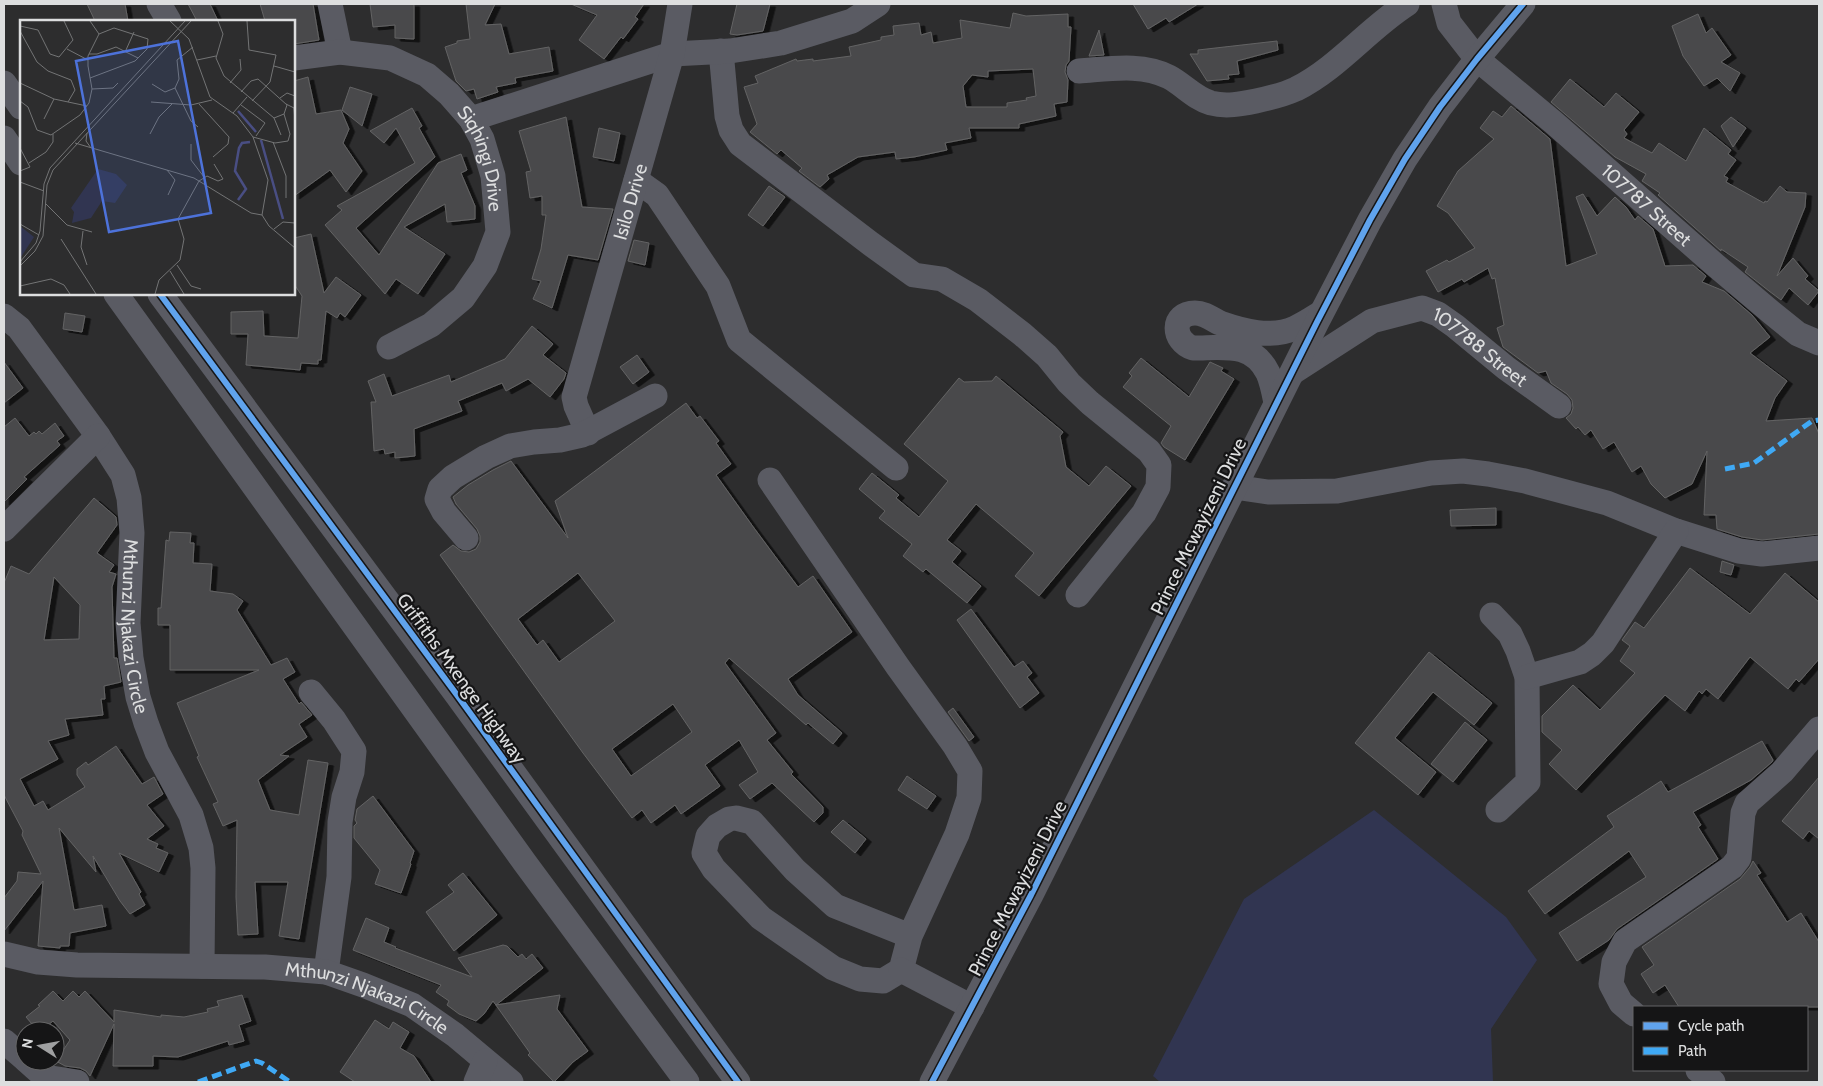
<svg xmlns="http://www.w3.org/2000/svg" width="1823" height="1086" font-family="Cabin,sans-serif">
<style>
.green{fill:#313551}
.building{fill:#4a4a4b;stroke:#636364;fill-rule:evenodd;filter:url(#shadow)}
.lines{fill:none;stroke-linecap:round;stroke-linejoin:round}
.minor{stroke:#5a5b63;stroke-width:25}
.quiet{stroke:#3fa9f5;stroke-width:5;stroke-dasharray:10 5;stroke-linecap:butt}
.cycleway-casing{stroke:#151516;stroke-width:9}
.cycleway{stroke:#60a3ed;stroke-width:6}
.labels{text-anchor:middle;stroke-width:4.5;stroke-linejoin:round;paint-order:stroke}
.street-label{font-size:19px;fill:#dddedf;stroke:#151516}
.inset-river{fill:none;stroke:#494e83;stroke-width:2.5}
.inset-road{fill:none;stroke:#737475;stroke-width:1}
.view{fill:#4d72da;fill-opacity:0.15;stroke:#4d72da;stroke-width:2.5}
.inset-edge{fill:none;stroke:#dddedf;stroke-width:2.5}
</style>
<defs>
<filter id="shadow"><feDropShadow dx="5.5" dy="3" stdDeviation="0" flood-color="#0009"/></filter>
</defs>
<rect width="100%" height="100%" fill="#2d2d2e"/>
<!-- green -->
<path class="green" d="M1374 810 1506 917 1537 960 1491 1029 1493 1082H1160L1153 1076 1244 899Z"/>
<!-- building -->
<g class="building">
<path d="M87 4H125L128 21H95Z"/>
<path d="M188 4H210L218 21H197Z"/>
<path d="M260 4H313L319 40 294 44V21H265Z"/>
<path d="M370 4H414V39L395 38V25L373 27Z"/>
<path d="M466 4H495L485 25 501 24 509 54 549 47 553 71 515 78 516 83 496 87 498 92 477 99 474 89 466 91 456 81 445 47 457 43V41L470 39Z"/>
<path d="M571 4H644L635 17 638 19 623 39 621 37 604 59 579 40 597 15Z"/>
<path d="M737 4H770L763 31 737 35 730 34Z"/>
<path d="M1133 4H1198L1169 22 1166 18 1148 29Z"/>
<path d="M1013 13 1026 16 1068 14V27H1071L1069 61 1066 65 1065 72 1068 80 1067 102 1054 104 1056 116 1019 124V128H969L971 138 945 143 947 150 914 157 896 159 895 152 858 157 827 175 829 179 820 187 799 171 802 168 781 150 777 154 750 132 757 124 744 87 758 83 755 76 796 59 797 61 813 59V61L851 56 849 47 881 40V37L894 35 893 26 919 23 921 35 931 32 933 43 962 38 960 20 1010 28ZM1033 69 1036 96 1026 98 1027 100 1007 103V107H966L963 86 972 75 988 77V71Z"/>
<path d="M1698 14 1706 33 1712 28 1731 55 1721 62 1740 73 1730 91 1717 78 1704 86 1683 56 1672 26Z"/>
<path d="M1099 30 1104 55 1089 56Z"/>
<path d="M1277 41 1278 50 1237 61 1239 74 1228 75 1229 79 1207 81 1190 54H1198V50Z"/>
<path d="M308 77 316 114 341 110 349 129 343 143 362 171 346 192 330 170 294 196V81Z"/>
<path d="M1570 79 1604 107 1616 93 1639 112 1624 130 1627 134 1624 138 1652 153 1659 143 1686 161 1704 128 1731 150 1728 154 1736 160 1724 176 1728 178 1726 182 1764 203 1765 201 1767 202 1780 186 1787 192 1806 193 1805 207 1777 276 1793 258 1808 276 1805 279 1819 291 1808 305 1789 288 1781 300 1769 291 1745 272 1748 267 1721 249V251L1658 195 1660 193 1642 181 1646 174 1615 157 1551 102Z"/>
<path d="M350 87 372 94 362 126 342 110Z"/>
<path d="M1511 106 1550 139 1566 266 1597 254 1576 197 1583 194 1597 216 1615 197 1626 207 1635 220 1638 216 1653 229 1665 266 1693 265 1706 276 1702 282 1724 291 1752 315 1770 337 1750 353 1787 381 1775 398 1766 421 1812 418 1819 434V534L1762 540 1742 537 1717 529 1716 515H1704L1707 451 1692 484 1665 498 1651 484 1641 466 1632 472 1614 442 1603 449 1591 430 1585 435 1578 427 1576 429 1566 418 1571 414 1573 408 1572 400 1567 394 1551 383 1546 371 1538 373 1503 347 1497 328 1504 325 1495 278 1492 279 1488 268 1464 282 1462 279 1438 292 1426 271 1447 260 1449 262 1475 248 1448 213 1437 206 1458 171 1494 139 1480 128 1493 111 1502 117Z"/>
<path d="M412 108 422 126 419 128 435 157 356 228 379 255 438 163 461 154 467 170 461 173 475 206V219L447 222 445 204 404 227 445 254 418 294 396 279 385 294 325 225 342 210 337 206 415 163 396 128 384 143 370 131Z"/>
<path d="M566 117 582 207 613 209 598 260 568 255 552 308 533 299 541 281 532 279 541 249 546 215H542V196L530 198 526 172 531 171 519 131Z"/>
<path d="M1731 117 1746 128 1733 147 1721 126Z"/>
<path d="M599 128 620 133 614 161 593 157Z"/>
<path d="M769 186 785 197 763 226 748 215Z"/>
<path d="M311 234 324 293 336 277 361 295 345 317 340 313 337 318 326 311 321 360H318V364L301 363 300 370 246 365 248 334H231V312L263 311 264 336 298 338 302 296 294 284V238Z"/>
<path d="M634 240 649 243 645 265 628 261Z"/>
<path d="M65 313 85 316 82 332 63 329Z"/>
<path d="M532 326 553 344 543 355 566 373 564 379 550 397 528 379 506 391 502 383 458 401 462 411 414 429 415 456 395 458V452L385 454 384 449 374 451 371 402H376L368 381 384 374 392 396 449 375 451 382 505 359Z"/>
<path d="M637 355 649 372 633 384 620 367Z"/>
<path d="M1141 358 1189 397 1210 362 1223 368 1221 371 1234 379 1185 460 1164 447 1161 443 1171 426 1123 387 1132 376 1129 373Z"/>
<path d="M4 362 23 388 4 403Z"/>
<path d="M996 376 1063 432 1060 436 1066 467 1089 486 1106 466 1131 486 1039 596 1015 576 1034 553 976 504 947 540 961 551 952 562 981 586 967 603 926 569 923 572 903 556 912 544 879 518 885 511 859 489 872 473 899 495 896 498 919 517 948 481 904 444 959 378 964 382 992 381Z"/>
<path d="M686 403 697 418 700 416 719 441 716 443 731 464 716 475 754 528 798 587 813 576 852 632 788 679 798 695 842 733 833 744 808 723 806 725 729 658 725 663 776 733 767 740 793 772 791 774 823 807V813L814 822 772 783 750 799 739 785 758 772 739 740 705 765 720 786 681 814 675 805 651 823 642 810 632 818 583 753 440 555 453 545 461 551 469 552 476 549 480 542V536L477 529 456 504 453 497 468 485 493 470 511 461 568 538 555 501ZM578 573 615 621 559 662 543 640 537 645 518 619ZM673 704 692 732 631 776 612 749Z"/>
<path d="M15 418 29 436 34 432 36 434 39 431 42 434 55 423 64 436 57 441 60 445 24 477 27 479 4 502V427Z"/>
<path d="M94 498 116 517 117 525 97 553 114 565 109 572 116 574 112 587 114 658H117L121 682 104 686 105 699H101L103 715 65 719 69 735 48 741 58 759 20 779 34 806 43 801 48 810 85 787 77 775V769L86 762 88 765 116 746 142 784 154 777 163 794 147 805 164 826 147 839 158 844 156 848 168 853 159 872 119 853 141 892 139 894 145 905 130 914 120 901 93 856 96 872 59 828 74 910 102 905 106 926 70 933 69 946H60V948L38 946 43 881 4 931V898L17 881 18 872 41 874 22 835 23 831 4 795V583L11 566 29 574ZM54 577 80 605 79 639 44 640Z"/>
<path d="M1496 508V525L1451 526 1450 510Z"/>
<path d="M170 532 191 533 190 543H194L193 563 212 564 210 591 233 594 243 601 237 610 271 665 287 658 295 672 283 679 299 704 301 702 312 715 299 724 307 737 280 755 289 756 258 780 270 810 299 815 308 760 328 763 299 939 279 936 288 882H255L258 934 238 935 236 897 237 820 223 826 213 804 218 802 197 757 199 756 177 703 259 670H170V625H158V608H161L166 540 169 541Z"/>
<path d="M1722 561 1734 565 1731 575 1720 572Z"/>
<path d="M1690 568 1750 614 1785 573 1819 602V659L1799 682 1796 679 1788 689 1750 657 1718 699 1706 689 1702 694 1699 691 1685 711 1665 695 1576 790 1549 764 1562 750 1542 732V716L1573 685 1600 710 1635 673 1620 661 1630 646 1622 640 1635 622 1644 628Z"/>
<path d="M971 609 1014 667 1023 661 1032 673 1027 677 1039 693 1020 708 957 620Z"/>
<path d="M1429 652 1492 703 1474 725 1433 692 1395 738 1436 772 1418 795 1355 743Z"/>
<path d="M953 708 974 737 969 741 948 712Z"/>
<path d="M1465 722 1487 740 1453 782 1431 764Z"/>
<path d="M1762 741 1773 760 1772 762 1751 780 1693 812 1701 825 1698 827 1718 859 1617 929 1609 940 1577 961 1559 933 1646 877 1629 851 1545 914 1528 891 1614 827 1607 816 1661 781 1668 792Z"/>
<path d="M907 776 936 796 927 809 898 790Z"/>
<path d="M1819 777V839L1809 831 1803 839 1782 821Z"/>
<path d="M373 796 414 851 410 863 411 864 401 893 375 884 380 870 354 838V826L357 823 355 820 357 809Z"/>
<path d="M843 820 866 839 855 853 831 832Z"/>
<path d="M1753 861 1761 873 1757 875 1787 922 1801 913 1819 942V1007H1679L1665 985 1653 993 1641 974 1654 965 1642 947 1740 879 1750 867Z"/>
<path d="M463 873 497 915 454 951 426 912 454 892 448 885Z"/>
<path d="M366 918 389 928 384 942 396 947 395 948 472 977 458 958 503 945 507 946 518 957 522 954 526 959 532 954 543 968 496 1005 560 995 557 1009 588 1051 573 1062 554 1082 528 1055 530 1053 493 1001 484 1014 476 1021 459 1014 447 1005 449 1001 436 992 441 985 353 950Z"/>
<path d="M53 991 63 1001 73 991 79 997 85 991 114 1022V1010L161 1017V1015L184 1017 208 1012 207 1009 219 1006 217 1001 242 995 251 1021 239 1025 244 1041 229 1045 228 1041 178 1057 153 1056V1066H113L114 1024 90 1076 86 1071 80 1068 65 1066 56 1061 70 1040 53 1021 41 1031H38L26 1017 40 1006 38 1005Z"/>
<path d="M375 1020 389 1029 393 1022 409 1032 400 1048 414 1056 431 1082H355L340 1072Z"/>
</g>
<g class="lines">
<!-- minor -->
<g class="minor">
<path d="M159 4 169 21"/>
<path d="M330 4 340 52"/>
<path id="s1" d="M1444 4 1449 23 1477 59 1553 122 1714 264 1772 313 1798 334 1819 343"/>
<path d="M721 51 727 116 731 130 740 144 871 244 914 275 942 279 978 300 1022 334 1047 356 1069 383 1090 403 1149 451 1159 465 1158 487 1144 513 1078 595"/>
<path id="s2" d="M294 58 340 52 390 58 427 75 449 94 471 119 482 139 493 176 498 232 485 266 463 298 431 325 389 347"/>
<path d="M1079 71C1109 69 1142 63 1169 77 1184 85 1194 98 1211 103 1226 107 1241 104 1256 101 1270 98 1283 95 1296 89 1338 68 1368 29 1407 4"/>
<path d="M4 83 21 107"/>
<path d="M471 119 672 54 730 51 781 43 852 21 878 4"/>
<path d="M4 138 21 163"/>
<path d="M636 180 657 195 718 286 739 340 896 468"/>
<path d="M116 294 525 863 687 1082"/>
<path d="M160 294 457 695 738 1082"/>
<path id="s3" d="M4 316 19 328 98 436 123 475 129 498 132 533 128 623 131 658 138 697 146 723 157 752 191 815 201 848 203 868 202 966"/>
<path id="s4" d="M1293 372 1372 321 1422 308 1438 314 1455 326 1506 368 1559 406"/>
<path d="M1276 403C1274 393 1272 382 1268 373 1252 341 1223 348 1193 348 1172 341 1171 313 1195 313 1204 313 1212 319 1220 323 1243 331 1271 339 1295 328 1304 324 1313 318 1321 313"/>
<path id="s5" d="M588 433 576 406 574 397 672 54 680 4"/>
<path d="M770 480 898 667 955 746 970 771 969 798 957 834 910 936 901 970 883 981 860 979 833 968 761 918 714 869 704 853 708 836 717 826 729 819 736 818 752 822 795 870 835 906 910 936"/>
<path d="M1234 487 1268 492 1337 491 1431 473 1463 471 1488 474 1525 481 1607 503 1676 531 1739 551 1762 554 1819 548"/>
<path d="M4 529 98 436"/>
<path d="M466 538 444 512 437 499 440 489 453 477 486 457 510 446 534 442 560 440 582 435 655 396"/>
<path d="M1492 615 1510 634 1518 651 1527 677 1528 782 1498 810"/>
<path d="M1527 677 1580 662 1592 654 1603 643 1676 531"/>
<path d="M311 692 334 720 354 751 352 772 344 797 340 822 339 877 326 972"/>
<path id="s6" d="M4 954 38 962 77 965 265 967 326 972 363 985 412 1005 455 1035 511 1082"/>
<path d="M901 970 972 1007"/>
<path d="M1634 1014 1621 1003 1611 984 1614 962 1625 941 1732 867 1739 858 1743 813 1747 803 1782 772 1819 729"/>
<path d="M4 1041 25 1059"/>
<path d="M27 1061 45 1077 77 1082"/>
<path d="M1698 1070 1713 1082"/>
<path d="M476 1082 485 1061"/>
<path d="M932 1082 1031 895 1317 322 1370 220 1405 159 1440 107 1477 59 1523 4"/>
</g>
<!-- quiet -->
<g class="quiet">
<path d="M1725 469 1754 463 1812 421 1819 420"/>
<path d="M198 1082 256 1061 262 1063 290 1082"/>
</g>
<defs>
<g id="cycleway">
<path d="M160 294 457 695 738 1082"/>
<path d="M932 1082 1031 895 1317 322 1370 220 1405 159 1440 107 1477 59 1523 4"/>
</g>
</defs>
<!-- cycleway casing -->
<use href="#cycleway" class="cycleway-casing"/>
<!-- cycleway -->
<use href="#cycleway" class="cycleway"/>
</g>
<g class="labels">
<!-- street labels -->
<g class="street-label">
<text dy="7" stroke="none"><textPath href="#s2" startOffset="241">Siqhingi Drive</textPath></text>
<text dy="7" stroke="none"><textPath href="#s5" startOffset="242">Isilo Drive</textPath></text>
<text dy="7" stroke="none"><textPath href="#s1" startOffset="289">107787 Street</textPath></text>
<text dy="7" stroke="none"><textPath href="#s4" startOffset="216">107788 Street</textPath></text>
<text transform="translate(1198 526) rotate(-64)" y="7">Prince Mcwayizeni Drive</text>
<text dy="7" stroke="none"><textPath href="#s3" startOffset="352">Mthunzi Njakazi Circle</textPath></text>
<text transform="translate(462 678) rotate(54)" y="7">Griffiths Mxenge Highway</text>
<text transform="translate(1017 888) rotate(-63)" y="7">Prince Mcwayizeni Drive</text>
<text dy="7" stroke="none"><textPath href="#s6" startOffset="370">Mthunzi Njakazi Circle</textPath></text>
</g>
</g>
<!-- overview -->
<g transform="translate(20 20)">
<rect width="275" height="275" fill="#2d2d2e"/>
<path d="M78 149 96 154 107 165 95 183 82 181 71 198 52 203 54 192 51 188ZM0 206 14 217 1 237 0 236Z" fill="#313551"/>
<path class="inset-river" d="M218 91 236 112M241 120 263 199M218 180 226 169 215 151 219 128 222 123 230 122"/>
<path class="inset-road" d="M70 1 79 14M150 1 169 19 190 77 217 96 233 117 248 160 242 195M198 1 203 14 196 38 204 56 254 98 264 94M227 1 229 30 256 35 250 62 232 81M0 6 18 10 30 34 39 37 53 20 44 1M0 11 17 42 28 51 51 60 55 70 48 82M47 29 68 40M106 30 114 12M69 34H77L96 27 118 38M177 40 196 36M254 46 275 52M0 63 34 79 67 86M210 63 221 50 220 39M132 64 145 72 155 68 159 59 157 40 173 27M155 68 171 101 178 107M72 69 93 68 98 63M221 72 231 61 238 59 267 85 264 94 270 114 268 121 255 123 233 117M260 78 267 73 275 76M0 81 8 87 17 110 31 115 60 95 69 83 72 69 68 46V36L79 14 94 8 128 19 127 29 115 41 70 58M131 82 171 85 192 80M179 84 209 117 208 124 193 137M266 84 274 88 275 102M221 85 245 103 236 116M213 93 227 77M254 98 261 115M24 99 34 79M67 113 66 121 71 128M130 114 139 97 152 84M253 122 266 156V178M55 123 174 158 231 193 242 195 249 206 275 228M171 124V140L184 157M0 128 10 147 0 151M9 143 26 132 33 122V114M147 150 155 160 148 175M0 162 24 171M26 184 47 205 72 212M0 204 19 215M254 209 263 202 275 203M63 211 61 227 67 245M41 219 76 274M0 242 16 223 20 211 24 164 30 148 165 1M157 245 171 266 181 269M0 246 15 231 23 216 27 165 33 150 171 1M150 251 164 274M0 266 31 259 44 265 50 274M135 274 139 260 160 240 164 219 158 199 179 161 187 156 198 161 203 159 194 144"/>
<path class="view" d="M158 21 191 193 89 212 56 41Z"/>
<rect width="275" height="275" class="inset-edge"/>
</g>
<!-- border -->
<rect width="1823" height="1086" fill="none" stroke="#dddedf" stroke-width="10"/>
<!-- legend -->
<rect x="1633" y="1006" width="175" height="65" fill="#151516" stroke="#656566"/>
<rect x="1643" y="1022" width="25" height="8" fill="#60a3ed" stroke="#656566"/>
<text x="1678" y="1031" font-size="15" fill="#dddedf">Cycle path</text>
<rect x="1643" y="1047" width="25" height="8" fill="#3fa9f5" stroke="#656566"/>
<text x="1678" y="1056" font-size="15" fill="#dddedf">Path</text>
<!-- north arrow -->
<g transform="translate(40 1046) rotate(281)"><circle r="24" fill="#151516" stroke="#656566"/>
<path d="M0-4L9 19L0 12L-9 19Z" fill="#9fa0a1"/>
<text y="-8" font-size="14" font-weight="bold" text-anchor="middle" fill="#dddedf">N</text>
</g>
</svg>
